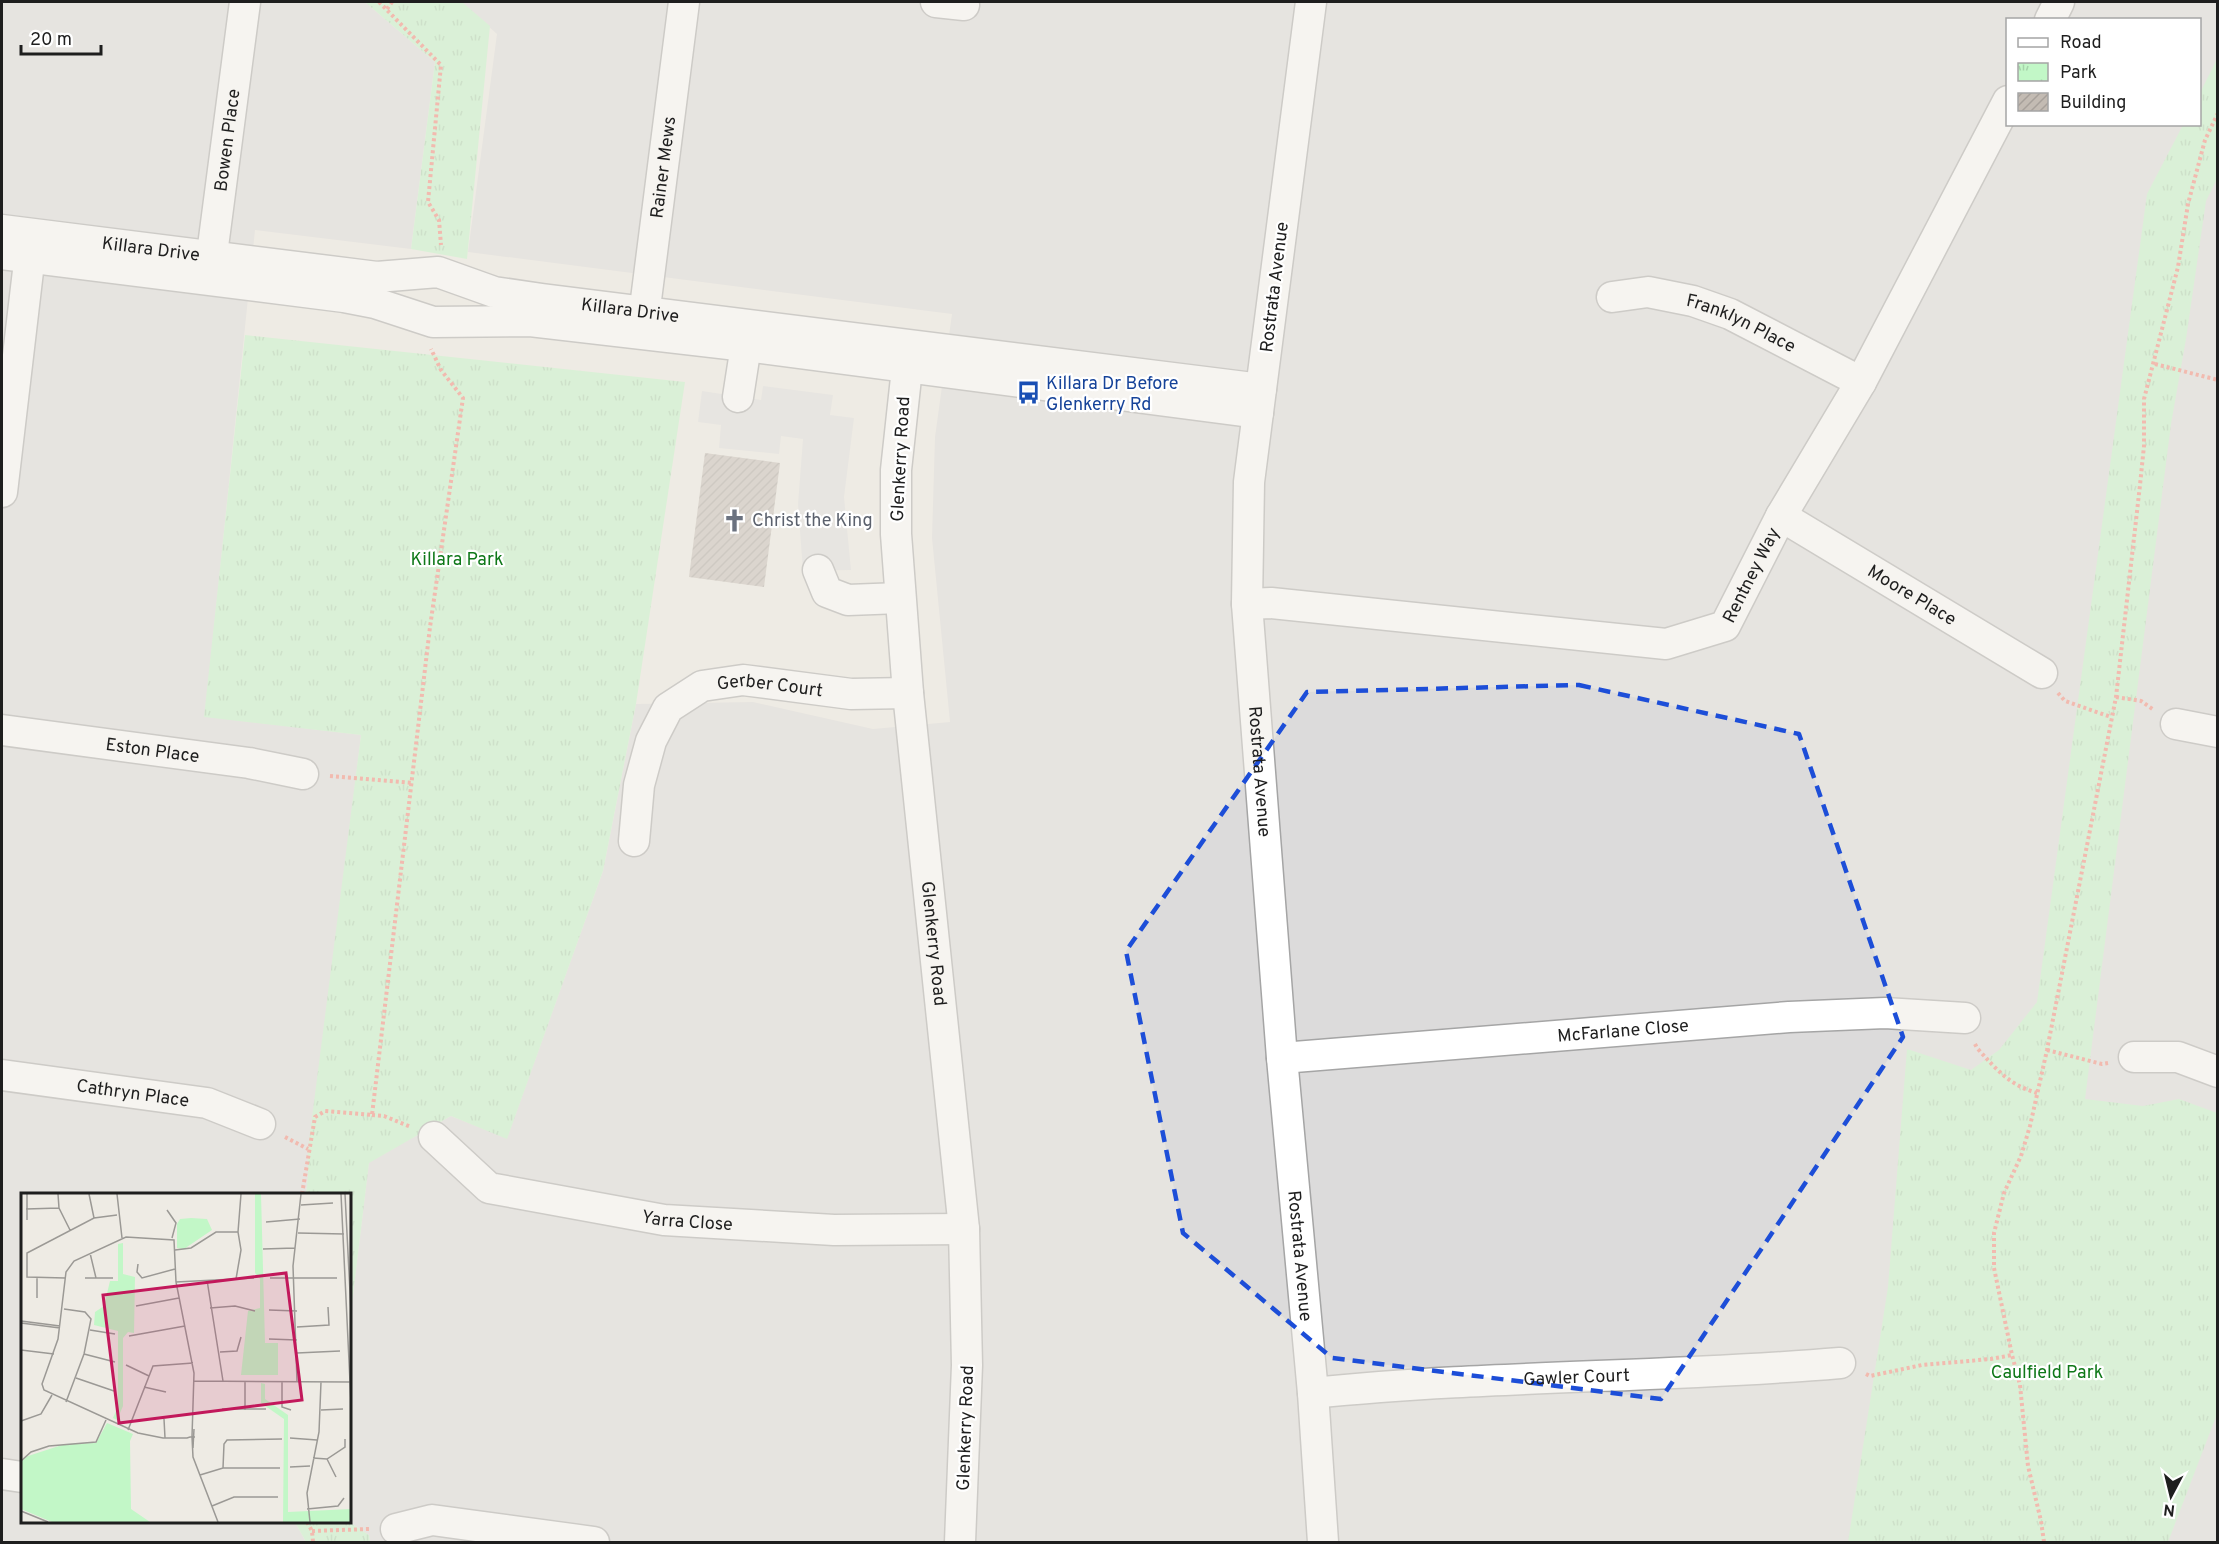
<svg xmlns="http://www.w3.org/2000/svg" width="2219" height="1544" font-family="Overpass,sans-serif">
<style>
.residential{fill:#dcdbdb;fill-rule:evenodd}
.park{fill:url(#park-tufts)}
.parking{fill:#dedede}
.building{fill:url(#building-hatch)}
.lines{fill:none;stroke-linecap:round;stroke-linejoin:round}
.minor-casing{stroke:#a5a5a5;stroke-width:33}
.path{stroke:#f57e6f;stroke-width:4;stroke-dasharray:3 3;stroke-linecap:butt}
.minor{stroke:#fff;stroke-width:30}
.marked{fill:none;stroke:#1d4ed8;stroke-width:4.5;stroke-dasharray:12 8;stroke-linejoin:round}
.labels{text-anchor:middle;stroke-width:4.5;stroke-linejoin:round;paint-order:stroke}
.street-label{font-size:18px;fill:#1e1e1e;stroke:#fff}
.transit-label{font-size:18px;fill:#164399;stroke:#fff;text-anchor:start}
.worship-label{font-size:18px;fill:#5b616d;stroke:#fff;text-anchor:start}
.park-label{font-size:18px;fill:#0f7819;stroke:#fff}
.inset-road{fill:none;stroke:#9b9995;stroke-width:1.5}
.view{fill:#c2185b;fill-opacity:0.15;stroke:#c2185b;stroke-width:3}
.inset-edge{fill:none;stroke:#1e1e1e;stroke-width:3}
</style>
<defs>
<pattern id="park-tufts" width="24" height="20" patternUnits="userSpaceOnUse" patternTransform="scale(1.5)"><rect width="24" height="20" fill="#c2f7c7"/><path d="M3 7l-1-3M5 7V3M7 7l1-3M15 17l-1-3M17 17v-4M19 17l1-3" fill="none" stroke="#a6d3aa"/></pattern>
<pattern id="building-hatch" width="6" height="6" patternUnits="userSpaceOnUse" patternTransform="scale(1.5)"><rect width="6" height="6" fill="#c3bbb3"/><path d="M-1 1l2-2M0 6l6-6M5 7l2-2" fill="none" stroke="#a7a09a"/></pattern>
</defs>
<rect width="100%" height="100%" fill="#eeebe4"/>
<!-- residential -->
<g class="residential">
<path d="M2 2H365L435 62 411 249 255 230 205 716 361 735 306 1194H22V1522H295L306 1542H2Z"/>
<path d="M461 2H2217V1542H370L369 1535 349 1522 350 1319 369 1162 451 1116 507 1138 603 871 636 704 753 702 873 729 950 722 932 538 935 437 952 314 468 252 497 34ZM2008 20H2200V124H2008Z"/>
</g>
<!-- park -->
<g class="park">
<path d="M365 2H462L490 26 467 259 411 249 435 62Z"/>
<path d="M2217 59V179L2206 201 2186 339 2171 424 2085 1099 2143 1106 2179 1099 2217 1113V1414L2168 1542H1848L1888 1287 1907 1049 1971 1070 1999 1050 2037 1002 2147 194 2183 125 2200 124V93Z"/>
<path d="M245 335 685 382 636 704 603 871 507 1139 451 1116 369 1163 350 1320V1194H306L308 1175V1149L361 735 204 717Z"/>
<path d="M295 1522H349L369 1535 370 1542H306Z"/>
</g>
<!-- parking -->
<path class="parking" d="M763 386 833 395 830 415 854 418 844 497 851 570 803 571 798 504 803 439 781 436 779 454 719 448 721 425 698 422 702 391 761 400Z"/>
<!-- building -->
<path class="building" d="M705 453 780 463 764 587 689 577Z"/>
<g class="lines">
<defs>
<g id="minor">
<path d="M936 2 964 5"/>
<path id="s1" d="M1311 2 1249 482 1247 604 1282 1058 1313 1393 1323 1542"/>
<path d="M2050 20 2059 2"/>
<path id="s2" d="M2 230 377 277 438 272 494 292 542 299 1261 389"/>
<path d="M2 254 344 297 375 303 433 322 530 321 746 346 1258 413"/>
<path id="s3" d="M209 277 245 2"/>
<path id="s4" d="M1612 297 1648 292 1693 301 1730 314 1861 382"/>
<path id="s5" d="M642 331 684 2"/>
<path id="s6" d="M909 350 896 470V534L908 693 964 1229 967 1365 960 1542"/>
<path d="M738 397 749 326"/>
<path d="M2 492 32 237"/>
<path id="s7" d="M1781 516 2042 673"/>
<path d="M818 570 827 592 848 600 900 598"/>
<path id="s8" d="M1247 604 1271 603 1666 644 1725 626 1781 516 1861 382 2008 101"/>
<path d="M2176 724 2218 732"/>
<path id="s9" d="M2 730 249 763 303 774"/>
<path id="s10" d="M634 841 639 785 651 741 668 708 702 686 743 680 851 694 908 693"/>
<path d="M2134 1057H2178L2218 1072"/>
<path id="s11" d="M1282 1058 1789 1017 1885 1013 1965 1018"/>
<path id="s12" d="M2 1075 207 1103 260 1124"/>
<path id="s13" d="M434 1137 489 1188 664 1220 834 1230 964 1229"/>
<path id="s14" d="M1313 1393C1488 1375 1665 1378 1840 1363"/>
<path d="M2 1474 22 1477"/>
<path d="M396 1529 432 1520 594 1542"/>
</g>
</defs>
<!-- minor casing -->
<use href="#minor" class="minor-casing"/>
<!-- path -->
<g class="path">
<path d="M379 2 441 65 428 202 439 220 441 245"/>
<path d="M387 9 392 2"/>
<path d="M2155 364 2218 380"/>
<path d="M2058 693 2065 701 2111 717"/>
<path d="M2116 697 2141 701 2154 710"/>
<path d="M330 776 413 783"/>
<path d="M1975 1044 1977 1048C1996 1069 2009 1085 2037 1093"/>
<path d="M2047 1050 2102 1064 2108 1063"/>
<path d="M372 1115 384 1116 411 1127"/>
<path d="M285 1137 308 1149"/>
<path d="M302 1194 315 1117 325 1111 372 1115 430 627 463 398 441 370 431 349"/>
<path d="M1866 1374 1870 1376 1922 1365 1991 1359 2012 1355"/>
<path d="M307 1522 312 1531 313 1542"/>
<path d="M312 1531 369 1529"/>
<path d="M2044 1542 2041 1521 2028 1466 2020 1385 2012 1355 1994 1268V1233L2004 1193 2021 1156 2030 1126 2047 1050 2116 697 2140 485 2144 446V399L2178 267 2188 204 2205 140 2218 113"/>
</g>
<!-- minor -->
<use href="#minor" class="minor"/>
</g>
<!-- marked area -->
<path d="M0 0H2219V1544H0ZM1579 685 1799 734 1903 1037 1661 1399 1332 1358 1183 1233 1126 951 1307 692Z" fill="#eeebe4" fill-opacity=".55" fill-rule="evenodd"/>
<path class="marked" d="M1579 685 1799 734 1903 1037 1661 1399 1332 1358 1183 1233 1126 951 1307 692Z"/>
<!-- icons -->
<defs>
<symbol id="bus-bare" viewBox="-9 -9 18 18"><path d="M-5-6H5V4H4V6H2V4H-2V6H-4V4H-5ZM-3.5-4V0h7V-4ZM-3.5 1.2v1.5H-2V1.2ZM2 1.2v1.5H3.5V1.2Z" fill="#1a4fb4" stroke="#fff" stroke-width="2.5" paint-order="stroke"/></symbol>
<symbol id="church-bare" viewBox="-9 -9 18 18"><path d="M-1.2-6h2.4v3.5h3.3v2.4h-3.3V6h-2.4V-.1h-3.3v-2.4h3.3Z" fill="#6b7280" stroke="#fff" stroke-width="2.5" paint-order="stroke"/></symbol>
</defs>
<g fill-rule="evenodd">
<use href="#bus-bare" x="1012" y="376" width="33" height="33"/>
<use href="#church-bare" x="718" y="504" width="33" height="33"/>
</g>
<g class="labels">
<!-- street labels -->
<g class="street-label">
<text dy="6" stroke="none"><textPath href="#s3" startOffset="138">Bowen Place</textPath></text>
<text dy="6" stroke="none"><textPath href="#s5" startOffset="165">Rainer Mews</textPath></text>
<text dy="6" stroke="none"><textPath href="#s2" startOffset="150">Killara Drive</textPath></text>
<text transform="translate(1274 287) rotate(-83)" y="6">Rostrata Avenue</text>
<text dy="6" stroke="none"><textPath href="#s2" startOffset="636">Killara Drive</textPath></text>
<text dy="6" stroke="none"><textPath href="#s4" startOffset="135">Franklyn Place</textPath></text>
<text transform="translate(900 459) rotate(-87)" y="6">Glenkerry Road</text>
<text dy="6" stroke="none"><textPath href="#s8" startOffset="540">Rentney Way</textPath></text>
<text dy="6" stroke="none"><textPath href="#s7" startOffset="153">Moore Place</textPath></text>
<text dy="6" stroke="none"><textPath href="#s10" startOffset="248">Gerber Court</textPath></text>
<text dy="6" stroke="none"><textPath href="#s9" startOffset="152">Eston Place</textPath></text>
<text dy="6" stroke="none"><textPath href="#s1" startOffset="774">Rostrata Avenue</textPath></text>
<text dy="6" stroke="none"><textPath href="#s6" startOffset="596">Glenkerry Road</textPath></text>
<text dy="6" stroke="none"><textPath href="#s11" startOffset="342">McFarlane Close</textPath></text>
<text dy="6" stroke="none"><textPath href="#s12" startOffset="132">Cathryn Place</textPath></text>
<text dy="6" stroke="none"><textPath href="#s13" startOffset="276">Yarra Close</textPath></text>
<text dy="6" stroke="none"><textPath href="#s1" startOffset="1260">Rostrata Avenue</textPath></text>
<text dy="6" stroke="none"><textPath href="#s14" startOffset="264">Gawler Court</textPath></text>
<text transform="translate(965 1428) rotate(-88)" y="6">Glenkerry Road</text>
</g>
<!-- transit labels -->
<g class="transit-label">
<text x="1046" y="389">Killara Dr Before<tspan x="1046" dy="21">Glenkerry Rd</tspan></text>
</g>
<!-- worship labels -->
<g class="worship-label">
<text x="752" y="526">Christ the King</text>
</g>
<!-- park labels -->
<g class="park-label">
<text x="457" y="565">Killara Park</text>
<text x="2047" y="1378">Caulfield Park</text>
</g>
</g>
<!-- overview -->
<g transform="translate(21 1193)">
<rect width="330" height="330" fill="#eeebe4"/>
<path d="M234 1H240L244 150H257V182H220L227 118 239 115V86L234 80ZM170 25 186 26 191 37 163 56 156 55V31L159 26ZM102 50V81L114 84 113 140 107 139 102 145V213L96 227 92 225 97 213V138L73 132 74 119 83 113 89 88H97V51ZM240 190 244 191V206L267 222V319L330 316V329H262L263 226 240 210ZM86 230 112 241 109 248 110 316 129 329H31L0 316V270L4 264 44 251 75 250Z" fill="#c2f7c7"/>
<path class="inset-road" d="M6 1V27M37 1 38 15 49 37M68 1 73 25M96 1 101 45M320 1 330 210M324 1 330 119M280 12 312 10M5 16 38 15M146 17 155 30 151 45M0 29V1M245 29 279 26M217 39 220 1M277 40 323 41M242 56 274 55M154 57 170 55 195 39H217L220 57 215 86M69 60 75 85M117 71 116 79 121 85 154 76M44 85 6 84V60L73 25 96 22M64 85H92M249 85H316M186 87 202 188M155 89 233 85M16 105V85M115 113 158 105M189 115 214 113 234 118M43 116 64 119 70 126 63 161 45 209M248 117 276 118M0 128 39 133M0 130 39 135M276 134 308 132 307 114M69 137 94 141M108 143 164 133M248 146 276 147M0 157 33 161M199 159 216 158 220 144M276 160 319 158M63 161 94 169M105 172 128 183M55 185 93 198M173 188 330 189M261 188V214L270 217M276 188 272 73 280 1M123 194 145 199M201 216H245M224 217V188M300 217 322 216M143 226 144 245M0 228 20 221 31 202M107 237 132 173 172 170M174 244H169L166 245H142L117 240 23 197 21 191 37 146 45 79 53 68 105 44 153 47 155 89 173 180 171 244 172 264 197 329M269 245 296 247M172 255 173 236M292 265 306 266 324 254V246M306 266 315 284M0 268 10 259 28 253 75 249 85 227M269 274 289 273M202 275 203 251 206 247 261 246M179 282 202 275H259M191 313 213 304H257M286 316 317 313 323 305M0 318 27 329M289 329 286 300 298 239 300 189"/>
<path class="view" d="M265 80 281 207 98 230 82 102Z"/>
<rect width="330" height="330" class="inset-edge"/>
</g>
<!-- border -->
<rect width="2219" height="1544" fill="none" stroke="#1e1e1e" stroke-width="6"/>
<!-- legend -->
<rect x="2006" y="18" width="195" height="108" fill="#ffffff" stroke="#a5a5a5" stroke-width="1.5"/>
<rect x="2018" y="38" width="30" height="9" fill="#ffffff" stroke="#a5a5a5" stroke-width="1.5"/>
<text x="2060" y="48" font-size="18" fill="#1e1e1e">Road</text>
<rect x="2018" y="63" width="30" height="18" fill="url(#park-tufts)" stroke="#a5a5a5" stroke-width="1.5"/>
<text x="2060" y="78" font-size="18" fill="#1e1e1e">Park</text>
<rect x="2018" y="93" width="30" height="18" fill="url(#building-hatch)" stroke="#a5a5a5" stroke-width="1.5"/>
<text x="2060" y="108" font-size="18" fill="#1e1e1e">Building</text>
<!-- north arrow -->
<g transform="translate(2171 1496) rotate(187)" stroke="#ffffff" stroke-width="4.5" paint-order="stroke">
<path d="M0-4.5L10 22L0 15L-10 22Z" fill="#1e1e1e"/>
<text y="-9" font-size="16" font-weight="bold" text-anchor="middle" fill="#1e1e1e">N</text>
</g>
<!-- scale -->
<path d="M21 45v9h80v-9" fill="none" stroke="#1e1e1e" stroke-width="3"/>
<text x="30" y="45" font-size="18" fill="#1e1e1e" stroke="#ffffff" stroke-width="4.5" paint-order="stroke">20 m</text>
</svg>
